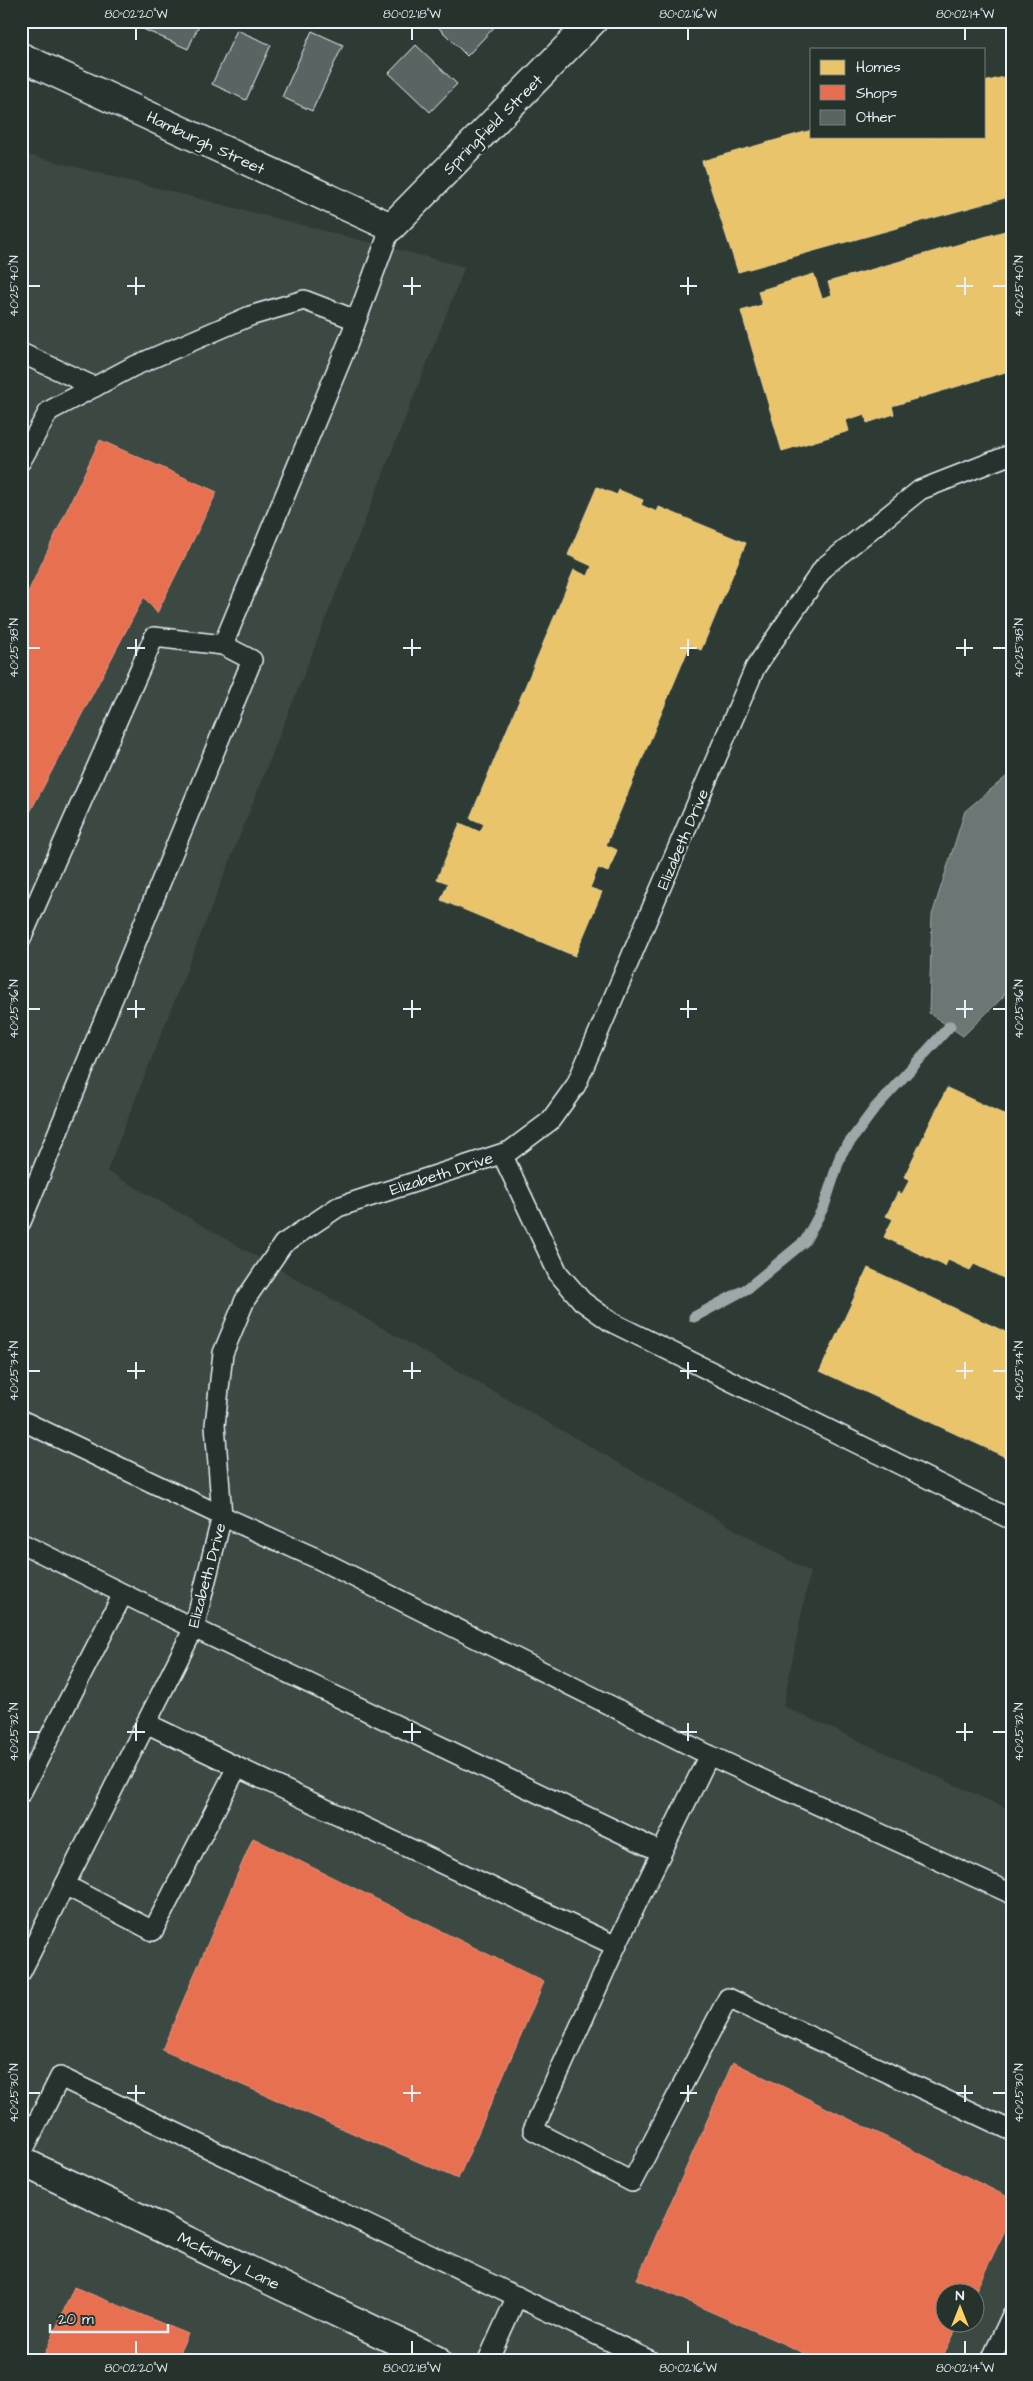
<svg xmlns="http://www.w3.org/2000/svg" width="1033" height="2381" font-family="'Architects Daughter',sans-serif">
<style>
.built{fill:#3b4843;fill-rule:evenodd}
.water{fill:#6b7775;stroke:#9da8a9}
.homes{fill:#e9c46a;stroke:#e9d295}
.shops{fill:#e76f51;stroke:#e79683}
.lines{fill:none;stroke-linecap:round;stroke-linejoin:round}
.stream{stroke:#9da8a9;stroke-width:11}
.building{fill:#596563;stroke:#e8f1f8}
.service-casing{stroke:#e8f1f8;stroke-width:22}
.minor-casing{stroke:#e8f1f8;stroke-width:31}
.service{stroke:#26332d;stroke-width:19}
.minor{stroke:#26332d;stroke-width:28}
.ticks{fill:none;stroke:#e8f1f8;stroke-width:2}
.labels{text-anchor:middle;stroke-width:5;stroke-linejoin:round;paint-order:stroke}
.street-label{font-size:16px;fill:#e8f1f8;stroke:#26332d}
.neatline{fill:none;stroke:#e8f1f8;stroke-width:2}
.ticks-label{font-size:12px;text-anchor:middle;fill:#e8f1f8}
</style>
<rect width="100%" height="100%" fill="#2e3b35"/>
<filter id="ink" filterUnits="userSpaceOnUse"><feTurbulence type="fractalNoise" baseFrequency=".02" numOctaves="2"/><feDisplacementMap in="SourceGraphic" scale="10" xChannelSelector="R" yChannelSelector="G"/><feConvolveMatrix kernelMatrix="1 2 1 2 8 2 1 2 1" color-interpolation-filters="sRGB"/></filter>
<g filter="url(#ink)">
<!-- built -->
<path class="built" d="M21 153 465 267 107 1171 810 1572 783 1706 1012 1811V2360H21ZM946 2294H976V2324H946Z"/>
<!-- water -->
<path class="water" d="M1012 772V975L1003 997 963 1036 929 1013 932 915 965 811Z"/>
<!-- homes -->
<g class="homes">
<path d="M1012 75V196L738 272 702 161 812 130V136H984V82Z"/>
<path d="M1012 229V370L892 406 894 414 867 423 865 414 846 420 849 431 782 451 741 311 762 305 758 291 814 274 822 298 832 295 828 282Z"/>
<path d="M597 487 617 495 619 490 643 500 641 505 657 512 659 507 746 543 701 650 690 645 606 845 617 850 608 872 598 868 590 888 602 892 575 956 441 900 448 883 437 879 460 823 480 832 484 824 470 818 574 570 588 576 592 566 568 555Z"/>
<path d="M947 1088 1012 1118V1282L974 1264 970 1270 948 1260 945 1266 884 1237 893 1219 886 1216 898 1192 902 1194 910 1179 904 1177Z"/>
<path d="M868 1268 1012 1335V1460L820 1371Z"/>
</g>
<!-- shops -->
<g class="shops">
<path d="M100 440 217 492 157 613 144 597 30 812 21 808V607Z"/>
<path d="M253 1838 544 1982 458 2179 162 2050Z"/>
<path d="M733 2062 1012 2199V2216L974 2294H946V2324H959L941 2360H820L637 2279Z"/>
<path d="M74 2287 188 2334 176 2360H42Z"/>
</g>
<g class="lines">
<!-- stream -->
<path class="stream" d="M694 1317 748 1288 805 1241 824 1206 841 1154 875 1108 950 1026"/>
</g>
<!-- building -->
<g class="building">
<path d="M135 21H201L188 49 134 25Z"/>
<path d="M443 21H498L499 22 467 56 438 27Z"/>
<path d="M237 30 271 45 246 100 212 84Z"/>
<path d="M312 31 343 45 312 111 282 97Z"/>
<path d="M416 45 457 84 430 112 389 73Z"/>
</g>
<g class="lines">
<defs>
<g id="service">
<path d="M21 353 95 387"/>
<path d="M21 461 49 411 132 367 250 316 304 300 356 320"/>
<path d="M21 939 154 637 223 645"/>
<path d="M502 1154 558 1273 582 1301 611 1322 1012 1520"/>
<path d="M21 1222 252 660 223 645 348 343 391 227"/>
<path d="M21 1420 222 1516 316 1558 709 1755 1012 1894"/>
<path d="M21 1543 156 1610 661 1852"/>
<path d="M237 1767 616 1946 709 1755"/>
<path d="M21 1793 123 1594"/>
<path d="M65 1885 153 1931 237 1767 146 1723"/>
<path d="M616 1946 533 2130 632 2182 728 1998 1012 2131"/>
<path d="M21 1972 194 1628 222 1516 215 1425 223 1353 245 1300 283 1244 338 1207 510 1151 550 1121 576 1085 755 668 824 567 920 490 1012 454"/>
<path d="M21 2155 60 2077 649 2360"/>
<path d="M488 2360 517 2296"/>
<path d="M991 2360 1012 2315"/>
</g>
<g id="minor">
<path d="M21 57 391 227 593 21"/>
<path d="M21 2161 436 2360"/>
</g>
</defs>
<!-- service casing -->
<use href="#service" class="service-casing"/>
<!-- minor casing -->
<use href="#minor" class="minor-casing"/>
<!-- service -->
<use href="#service" class="service"/>
<!-- minor -->
<use href="#minor" class="minor"/>
</g>
</g>
<!-- ticks -->
<path class="ticks" d="M136 28V40M412 28V40M688 28V40M965 28V40M136 277V295M412 277V295M688 277V295M965 277V295M28 286H40M127 286H145M403 286H421M680 286H697M956 286H973M993 286H1006M136 639V656M412 639V656M688 639V656M965 639V656M28 648H40M127 648H145M403 648H421M680 648H697M956 648H973M993 648H1006M136 1000V1018M412 1000V1018M688 1000V1018M965 1000V1018M28 1009H40M127 1009H145M403 1009H421M680 1009H697M956 1009H973M993 1009H1006M136 1362V1379M412 1362V1379M688 1362V1379M965 1362V1379M28 1371H40M127 1371H145M403 1371H421M680 1371H697M956 1371H973M993 1371H1006M136 1723V1741M412 1723V1741M688 1723V1741M965 1723V1741M28 1732H40M127 1732H145M403 1732H421M680 1732H697M956 1732H973M993 1732H1006M136 2085V2102M412 2085V2102M688 2085V2102M965 2085V2102M28 2093H40M127 2093H145M403 2093H421M680 2093H697M956 2093H973M993 2093H1006M136 2341V2354M412 2341V2354M688 2341V2354M965 2341V2354"/>
<g class="labels">
<!-- street labels -->
<g class="street-label">
<text transform="translate(492 124) rotate(-45)" y="6">Springfield Street</text>
<text transform="translate(206 142) rotate(25)" y="6">Hamburgh Street</text>
<text transform="translate(682 839) rotate(-67)" y="6">Elizabeth Drive</text>
<text transform="translate(441 1173) rotate(-18)" y="6">Elizabeth Drive</text>
<text transform="translate(206 1575) rotate(-75)" y="6">Elizabeth Drive</text>
<text transform="translate(229 2260) rotate(26)" y="6">McKinney Lane</text>
</g>
</g>
<!-- margin -->
<rect width="1033" height="2381" fill="none" stroke="#26332d" stroke-width="55"/>
<!-- legend -->
<rect x="810" y="48" width="175" height="90" fill="#26332d" stroke="#747f7e"/>
<rect x="820" y="60" width="25" height="15" fill="#e9c46a" stroke="#747f7e"/>
<text x="856" y="72" font-size="15" fill="#e8f1f8">Homes</text>
<rect x="820" y="85" width="25" height="15" fill="#e76f51" stroke="#747f7e"/>
<text x="856" y="98" font-size="15" fill="#e8f1f8">Shops</text>
<rect x="820" y="110" width="25" height="15" fill="#596563" stroke="#747f7e"/>
<text x="856" y="122" font-size="15" fill="#e8f1f8">Other</text>
<!-- north arrow -->
<g transform="translate(960 2308)"><circle r="24" fill="#26332d" stroke="#747f7e"/>
<path d="M0-4L9 19L0 12L-9 19Z" fill="#ffd166"/>
<text y="-8" font-size="14" font-weight="bold" text-anchor="middle" fill="#e8f1f8">N</text>
</g>
<!-- scale -->
<path d="M50 2324v8h118v-8" fill="none" stroke="#e8f1f8" stroke-width="2.5"/>
<text x="58" y="2324" font-size="15" fill="#e8f1f8" stroke="#26332d" stroke-width="4" paint-order="stroke">20 m</text>
<rect x="28" y="28" width="978" height="2326" class="neatline"/>
<g class="ticks-label">
<text x="136" y="18">80°02'20"W</text>
<text x="412" y="18">80°02'18"W</text>
<text x="688" y="18">80°02'16"W</text>
<text x="965" y="18">80°02'14"W</text>
<text transform="translate(14 286) rotate(-90)" y="4">40°25'40"N</text>
<text transform="translate(1019 286) rotate(-90)" y="4">40°25'40"N</text>
<text transform="translate(14 648) rotate(-90)" y="4">40°25'38"N</text>
<text transform="translate(1019 648) rotate(-90)" y="4">40°25'38"N</text>
<text transform="translate(14 1009) rotate(-90)" y="4">40°25'36"N</text>
<text transform="translate(1019 1009) rotate(-90)" y="4">40°25'36"N</text>
<text transform="translate(14 1371) rotate(-90)" y="4">40°25'34"N</text>
<text transform="translate(1019 1371) rotate(-90)" y="4">40°25'34"N</text>
<text transform="translate(14 1732) rotate(-90)" y="4">40°25'32"N</text>
<text transform="translate(1019 1732) rotate(-90)" y="4">40°25'32"N</text>
<text transform="translate(14 2093) rotate(-90)" y="4">40°25'30"N</text>
<text transform="translate(1019 2093) rotate(-90)" y="4">40°25'30"N</text>
<text x="136" y="2372">80°02'20"W</text>
<text x="412" y="2372">80°02'18"W</text>
<text x="688" y="2372">80°02'16"W</text>
<text x="965" y="2372">80°02'14"W</text>
</g>
</svg>
